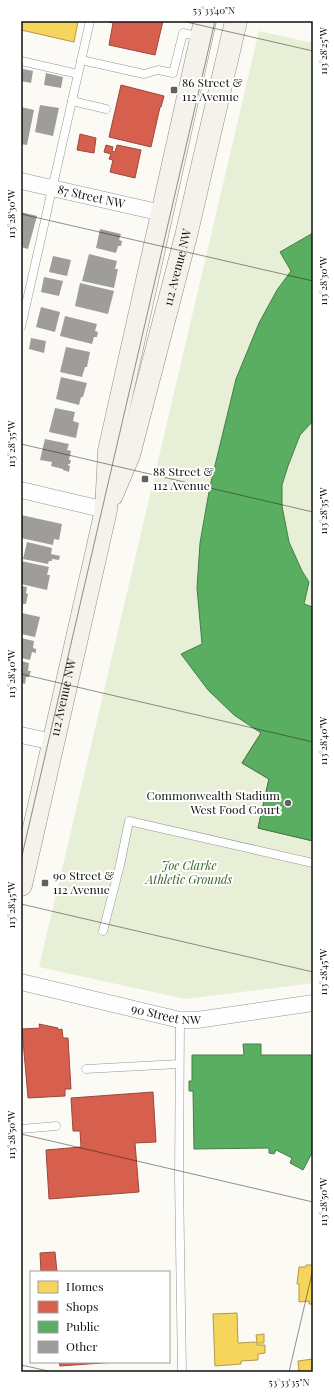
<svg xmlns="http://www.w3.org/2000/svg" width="334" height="1393" font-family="'Playfair Display',serif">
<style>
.green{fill:#e7f0d6}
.homes{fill:#f6d55c;stroke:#b19a45}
.shops{fill:#d6604d;stroke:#9a483a}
.public{fill:#5aae61;stroke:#447e48}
.building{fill:#9f9d9a}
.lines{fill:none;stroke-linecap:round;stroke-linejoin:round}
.service-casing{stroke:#959593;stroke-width:9}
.minor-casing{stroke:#959593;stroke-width:17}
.secondary-casing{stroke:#8c8b89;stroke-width:23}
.service{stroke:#fefefe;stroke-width:8}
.minor{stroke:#fefefe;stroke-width:16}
.secondary{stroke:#f5f2eb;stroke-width:22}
.ticks{fill:none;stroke:#0f0f0f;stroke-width:1;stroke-opacity:0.45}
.poi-dot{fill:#626160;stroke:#fff;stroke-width:1.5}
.labels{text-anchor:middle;stroke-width:4;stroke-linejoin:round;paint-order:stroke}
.poi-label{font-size:12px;fill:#0f0f0f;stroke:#fff;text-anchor:start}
.street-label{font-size:12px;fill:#0f0f0f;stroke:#fff}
.park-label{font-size:12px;font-style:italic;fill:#366323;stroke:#fff}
.neatline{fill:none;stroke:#0f0f0f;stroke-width:1.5}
.ticks-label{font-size:10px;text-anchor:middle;fill:#0f0f0f}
</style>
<rect width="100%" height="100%" fill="#fbfaf5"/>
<!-- green -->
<path class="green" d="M259 31 313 43V983L185 999 39 967Z"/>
<!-- homes -->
<g class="homes">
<path d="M21 21H78L74 42 21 30Z"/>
<path d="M306 1265H313V1304H309V1301L299 1302V1284H297L299 1267H306Z"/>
<path d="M237 1313 238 1343 257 1342 256 1335 264 1334V1343H257V1345H265V1353L258 1354V1360L241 1361V1364L215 1366 213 1314Z"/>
<path d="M313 1359V1372H299L298 1361Z"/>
</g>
<!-- shops -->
<g class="shops">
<path d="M105 21H163L155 55 109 45 113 23Z"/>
<path d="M121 85 164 96 161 107H160L151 147 109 137Z"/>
<path d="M80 134 96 138 94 153 77 150Z"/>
<path d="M106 145 113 147 112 151 115 152 117 145 141 150 135 178 110 172 113 160 109 159 111 154 104 152Z"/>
<path d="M261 733 285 746 313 756V841L258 828 269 779 242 763Z"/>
<path d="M39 1024 58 1028V1030L62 1029 63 1038H68L71 1089H65V1096L28 1098 22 1029 40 1028Z"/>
<path d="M153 1092 156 1142 135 1143 139 1192 49 1199 46 1150 81 1147 80 1131H73L71 1098Z"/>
<path d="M55 1252 57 1272H41L40 1253Z"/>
<path d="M59 1362H116L60 1366Z"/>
</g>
<!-- public -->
<g class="public">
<path d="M313 233V421L300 435 288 466 282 485V506L289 542 302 571 309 582 304 604 313 607V841L258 828 269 779 242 763 261 733 234 715 208 690 181 654 202 644 197 588 200 543 210 486 236 379 259 323 277 290 291 271 280 252Z"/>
<path d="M243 1044H261V1055H313V1148L311 1152 312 1153 303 1170 290 1163 292 1158 276 1150 274 1154 269 1153V1148L194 1149 193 1091H189V1081H192V1055H244Z"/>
</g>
<!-- building -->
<g class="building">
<path d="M23 69 33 71 31 83 21 81Z"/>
<path d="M46 73 63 77 61 88 44 85Z"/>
<path d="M40 105 59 108 53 136 35 132Z"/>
<path d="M21 107 34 110 27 145 21 144Z"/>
<path d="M21 212 37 216 28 249 21 247Z"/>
<path d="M100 229 121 234 119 240 122 241 121 246H118L116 253 96 248Z"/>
<path d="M89 254 117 261 115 269H118L114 288 82 281Z"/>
<path d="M53 256 71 260 67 276 49 272Z"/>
<path d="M44 277 63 281 59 296 41 292Z"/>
<path d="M80 283 114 291 108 314 75 306Z"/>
<path d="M41 307 60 312 55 332 36 327Z"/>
<path d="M65 316 97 324 95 331 98 332 97 337H94L92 344 60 336Z"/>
<path d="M31 338 46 341 44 353 29 349Z"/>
<path d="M66 347 90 352 87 367H85L82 377 60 372Z"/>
<path d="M61 377 87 383 83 397H81L79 405 56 399Z"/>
<path d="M55 408 75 412 73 421 79 423 76 438 49 432Z"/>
<path d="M45 439 69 444 67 450 71 451 69 460H71L70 464H68V465L70 466 69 472 63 470V469L51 466 52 462 40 460Z"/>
<path d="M21 515 62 524 59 540 54 539 53 545 21 538Z"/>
<path d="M27 542 52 548 51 554 60 556 59 560 52 559V561H49L48 564 23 559Z"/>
<path d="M21 561 49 567 47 575H50L47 590 21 584Z"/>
<path d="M21 586 27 587 26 593 28 594 26 604H23L22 612Z"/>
<path d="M22 613 40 617 35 637 21 634Z"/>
<path d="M21 638 34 641 33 648 36 649V653L32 652 30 660 21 658Z"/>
<path d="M21 661 29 663 28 671H31L29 677H26L25 684 21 683Z"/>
</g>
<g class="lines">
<defs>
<g id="service">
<path d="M81 60 144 74 158 70 173 73 183 33 201 37"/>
<path d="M21 61 78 74"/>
<path d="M72 101 106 109"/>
<path d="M21 327 90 21"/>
<path d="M103 931 120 865 129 821 313 863"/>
<path d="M180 1020 179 1179 182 1372"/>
<path d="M86 1069 179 1064"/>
<path d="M21 1129 56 1126"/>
</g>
<g id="minor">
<path id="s1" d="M21 181 162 213"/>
<path d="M21 490 106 510"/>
<path d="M21 735 53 742"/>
<path id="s2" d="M21 982 180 1020H197L313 1003"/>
</g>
<g id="secondary">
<path id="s3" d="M112 495 129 455 186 236 236 21"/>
<path id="s4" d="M21 885 106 510 109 451 205 21"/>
</g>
</defs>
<!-- service casing -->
<use href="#service" class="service-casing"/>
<!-- minor casing -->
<use href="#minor" class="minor-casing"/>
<!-- secondary casing -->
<use href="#secondary" class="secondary-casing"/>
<!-- service -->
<use href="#service" class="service"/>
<!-- minor -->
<use href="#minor" class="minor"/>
<!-- secondary -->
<use href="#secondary" class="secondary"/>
</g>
<!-- ticks -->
<path class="ticks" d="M182 21 313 51M21 214 313 281M21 444 313 512M21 674 313 742M21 860 215 21M21 904 313 972M21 1134 313 1202M21 1365 53 1372M289 1372 313 1269"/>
<!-- markers -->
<g class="poi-dot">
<rect x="170" y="86" width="8" height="8" rx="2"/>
<rect x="141" y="475" width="8" height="8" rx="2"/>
<circle cx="288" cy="803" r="4"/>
<rect x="41" y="879" width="8" height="8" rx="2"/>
</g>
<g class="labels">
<!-- poi labels -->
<g class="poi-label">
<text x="182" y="87">86 Street &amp;<tspan x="182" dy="14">112 Avenue</tspan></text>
<text x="153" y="476">88 Street &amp;<tspan x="153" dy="14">112 Avenue</tspan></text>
<text x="280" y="800" text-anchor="end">Commonwealth Stadium<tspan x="280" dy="14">West Food Court</tspan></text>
<text x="53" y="880">90 Street &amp;<tspan x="53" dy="14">112 Avenue</tspan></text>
</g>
<!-- street labels -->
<g class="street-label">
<text dy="4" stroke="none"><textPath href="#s1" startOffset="72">87 Street NW</textPath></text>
<text dy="4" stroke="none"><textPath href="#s3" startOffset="237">112 Avenue NW</textPath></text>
<text dy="4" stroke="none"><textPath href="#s4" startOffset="192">112 Avenue NW</textPath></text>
<text dy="4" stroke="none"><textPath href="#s2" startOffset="149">90 Street NW</textPath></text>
</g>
<!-- park labels -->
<g class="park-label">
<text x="189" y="870">Joe Clarke<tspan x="189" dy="14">Athletic Grounds</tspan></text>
</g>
</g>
<!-- border -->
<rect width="334" height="1393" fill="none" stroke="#ffffff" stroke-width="44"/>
<!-- legend -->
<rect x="30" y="1271" width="140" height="92" fill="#ffffff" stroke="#9f9f9f"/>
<rect x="38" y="1281" width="20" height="12" fill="#f6d55c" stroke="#9f9f9f"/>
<text x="66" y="1291" font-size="12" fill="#0f0f0f">Homes</text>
<rect x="38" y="1301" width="20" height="12" fill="#d6604d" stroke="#9f9f9f"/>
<text x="66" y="1311" font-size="12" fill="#0f0f0f">Shops</text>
<rect x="38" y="1321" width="20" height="12" fill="#5aae61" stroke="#9f9f9f"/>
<text x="66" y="1331" font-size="12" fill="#0f0f0f">Public</text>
<rect x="38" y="1341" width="20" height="12" fill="#9f9d9a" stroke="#9f9f9f"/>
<text x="66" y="1351" font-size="12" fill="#0f0f0f">Other</text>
<rect x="22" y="22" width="290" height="1349" class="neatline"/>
<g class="ticks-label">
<text x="214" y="14">53°33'40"N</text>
<text transform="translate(323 51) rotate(-90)" y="4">113°28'25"W</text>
<text transform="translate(11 214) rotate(-90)" y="4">113°28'30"W</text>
<text transform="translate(323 281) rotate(-90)" y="4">113°28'30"W</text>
<text transform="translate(11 444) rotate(-90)" y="4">113°28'35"W</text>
<text transform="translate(323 511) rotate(-90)" y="4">113°28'35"W</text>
<text transform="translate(11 674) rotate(-90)" y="4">113°28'40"W</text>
<text transform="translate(323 741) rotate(-90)" y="4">113°28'40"W</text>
<text transform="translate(11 905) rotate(-90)" y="4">113°28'45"W</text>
<text transform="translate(323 972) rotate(-90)" y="4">113°28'45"W</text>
<text transform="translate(11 1135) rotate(-90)" y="4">113°28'50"W</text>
<text transform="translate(323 1202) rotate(-90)" y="4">113°28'50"W</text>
<text x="289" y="1386">53°33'35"N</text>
</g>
</svg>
